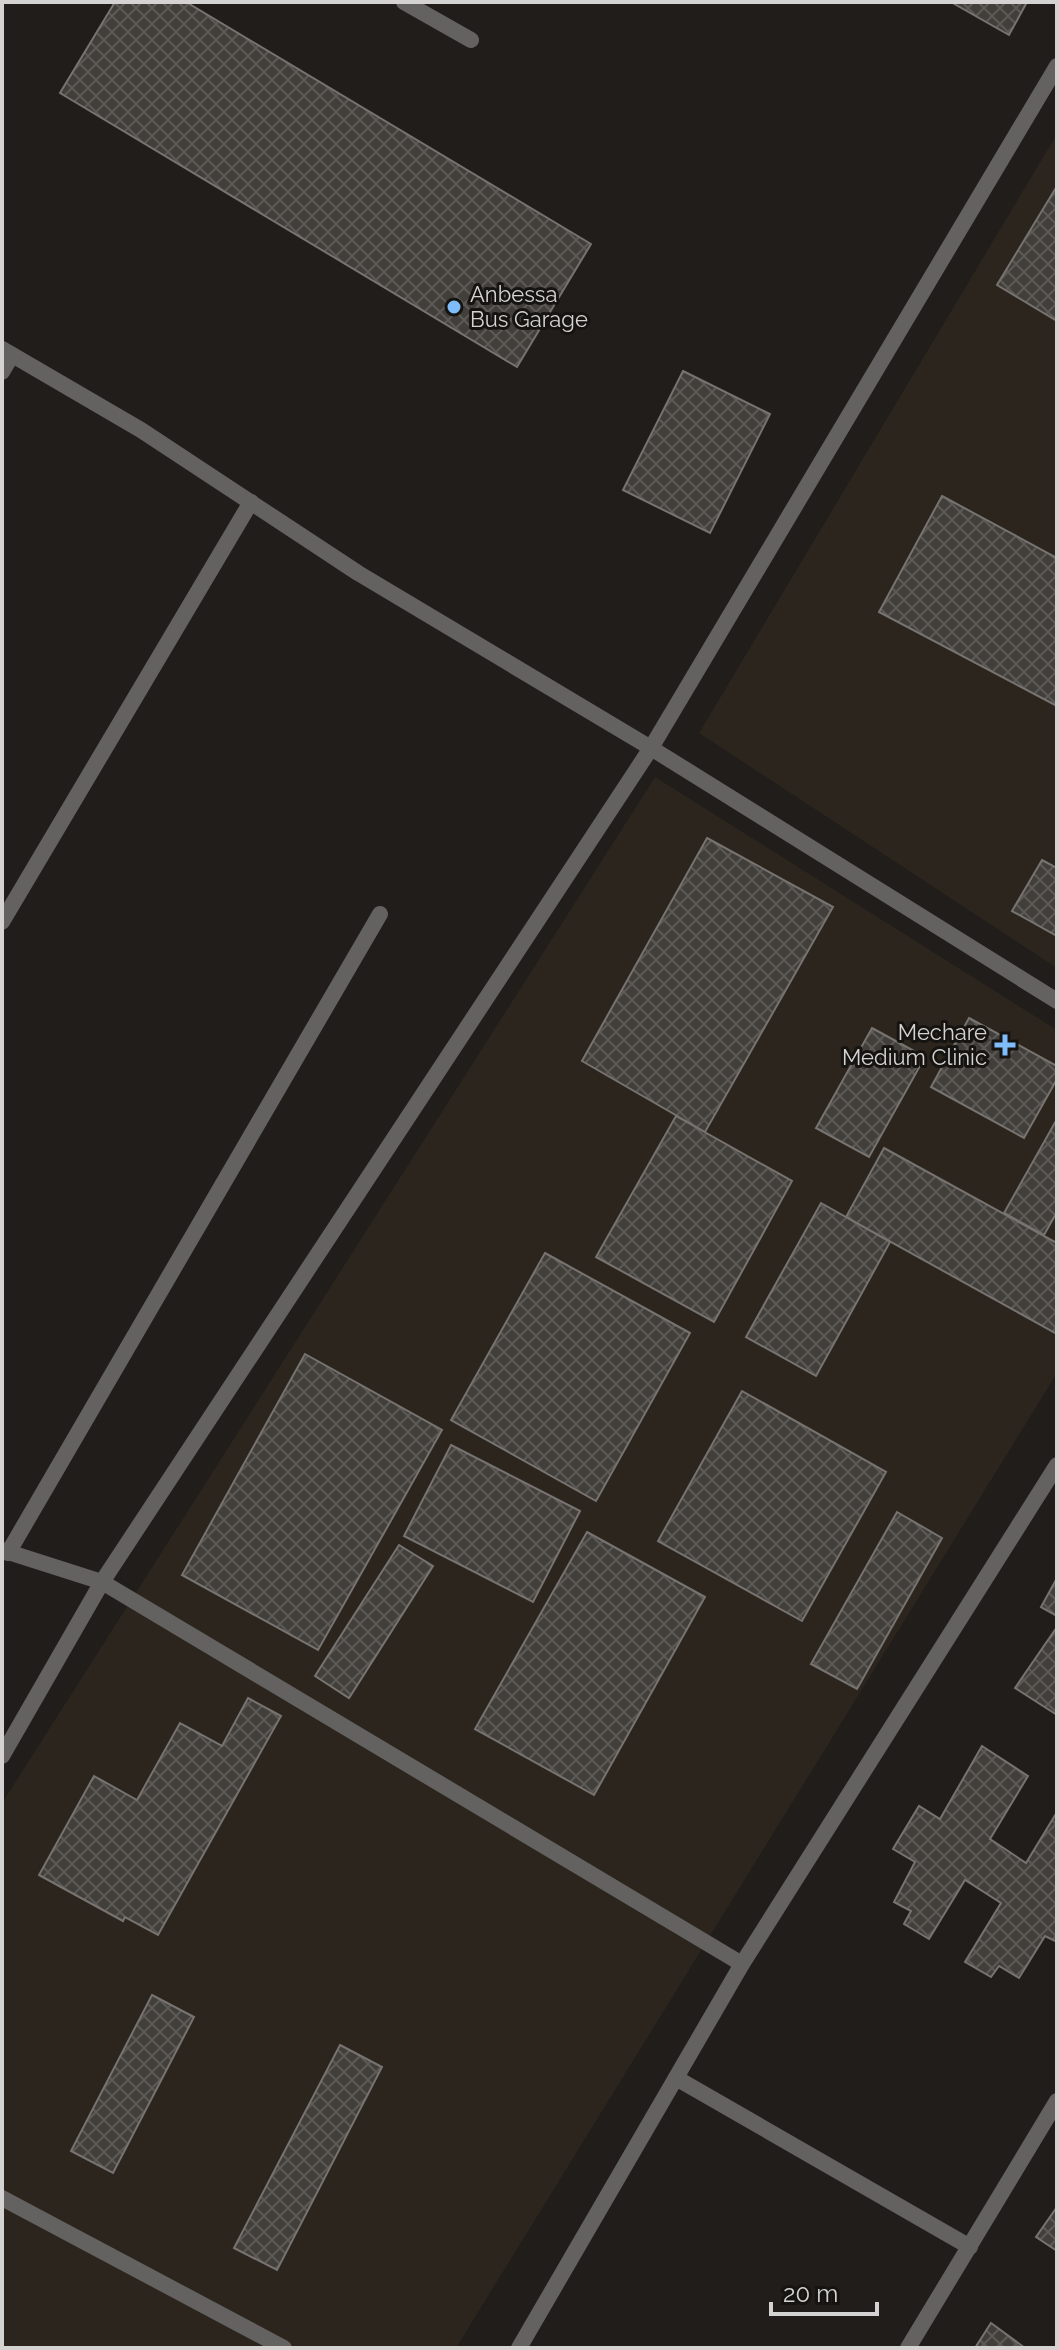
<svg xmlns="http://www.w3.org/2000/svg" width="1059" height="2350" font-family="Raleway,sans-serif">
<style>
.built{fill:#2b251d}
.building{fill:url(#building-cross-hatch);stroke:#777370;stroke-width:2}
.lines{fill:none;stroke-linecap:round;stroke-linejoin:round}
.lane{stroke:#636260;stroke-width:16}
.street{stroke:#636260;stroke-width:16}
.poi-dot{fill:#7fbdfa;stroke:#161411;stroke-width:3}
.labels{text-anchor:middle;stroke-width:6;stroke-linejoin:round;paint-order:stroke}
.poi-label{font-size:22px;fill:#d5d3d1;stroke:#161411;text-anchor:start}
</style>
<defs>
<pattern id="building-cross-hatch" width="8" height="8" patternUnits="userSpaceOnUse" patternTransform="scale(2)"><rect width="8" height="8" fill="#423f3b"/><path d="M0 0l8 8M0 8l8-8" fill="none" stroke="#5c5a56"/></pattern>
</defs>
<rect width="100%" height="100%" fill="#201d1a"/>
<!-- built -->
<g class="built">
<path d="M1057 134V968L699 733Z"/>
<path d="M655 777 1057 1030V1373L456 2348H2V1803Z"/>
</g>
<!-- building -->
<g class="building">
<path d="M115 2H186L591 244 517 367 60 93Z"/>
<path d="M951 2H1027L1009 35Z"/>
<path d="M1057 186V321L997 285Z"/>
<path d="M683 371 770 414 710 533 623 490Z"/>
<path d="M942 496 1057 558V706L879 612Z"/>
<path d="M707 838 833 907 705 1132 582 1061Z"/>
<path d="M1042 860 1057 868V936L1012 911Z"/>
<path d="M969 1018 1057 1066V1079L1024 1138 931 1087Z"/>
<path d="M872 1028 925 1057 869 1157 816 1128Z"/>
<path d="M676 1116 792 1181 714 1322 596 1257Z"/>
<path d="M1057 1119V1212L1044 1235 1004 1213Z"/>
<path d="M884 1148 1057 1243V1334L846 1217Z"/>
<path d="M821 1203 890 1242 816 1376 746 1337Z"/>
<path d="M545 1253 690 1333 596 1501 451 1420Z"/>
<path d="M305 1354 442 1430 318 1650 182 1575Z"/>
<path d="M742 1391 886 1472 802 1621 658 1541Z"/>
<path d="M451 1445 580 1511 533 1602 404 1536Z"/>
<path d="M897 1512 942 1538 857 1689 811 1664Z"/>
<path d="M587 1532 705 1597 594 1795 475 1729Z"/>
<path d="M399 1545 433 1566 349 1698 315 1676Z"/>
<path d="M1057 1578V1616L1041 1607Z"/>
<path d="M1057 1627V1715L1015 1688Z"/>
<path d="M248 1698 281 1716 158 1935 125 1917 123 1921 39 1875 94 1776 137 1800 180 1723 222 1746Z"/>
<path d="M982 1746 1028 1776 990 1839 1026 1863 1057 1812V1942L1045 1936 1019 1978 999 1966 991 1977 965 1962 1001 1903 965 1880 929 1939 904 1924 911 1911 894 1902 915 1862 893 1849 919 1806 940 1819Z"/>
<path d="M152 1995 194 2017 113 2173 71 2151Z"/>
<path d="M340 2045 382 2067 277 2270 234 2248Z"/>
<path d="M1057 2207V2251L1036 2237Z"/>
<path d="M991 2323 1025 2348H975Z"/>
</g>
<g class="lines">
<!-- lane -->
<g class="lane">
<path d="M404 2 471 40"/>
<path d="M676 2078 970 2247"/>
<path d="M908 2348 1057 2101"/>
</g>
<!-- street -->
<g class="street">
<path d="M2 349 141 430 358 573 651 748 1057 1001"/>
<path d="M2 372 12 355"/>
<path d="M2 922 251 502"/>
<path d="M2 1550 102 1582 742 1964"/>
<path d="M8 1553 380 914"/>
<path d="M2 1756 102 1582 651 748 1057 66"/>
<path d="M2 2198 284 2348"/>
<path d="M519 2348 742 1964 1057 1465"/>
</g>
</g>
<!-- markers -->
<g class="poi-dot">
<circle cx="454" cy="307" r="8"/>
<path d="M1001 1033h8v8h8v8h-8v8h-8v-8h-8v-8h8z"/>
</g>
<g class="labels">
<!-- poi labels -->
<g class="poi-label">
<text x="470" y="302">Anbessa<tspan x="470" dy="25">Bus Garage</tspan></text>
<text x="987" y="1040" text-anchor="end">Mechare<tspan x="987" dy="25">Medium Clinic</tspan></text>
</g>
</g>
<!-- border -->
<rect width="1059" height="2350" fill="none" stroke="#d5d3d1" stroke-width="8"/>
<!-- scale -->
<path d="M771 2302v12h106v-12" fill="none" stroke="#d5d3d1" stroke-width="4"/>
<text x="783" y="2302" font-size="24" fill="#d5d3d1" stroke="#161411" stroke-width="6" paint-order="stroke">20 m</text>
</svg>
